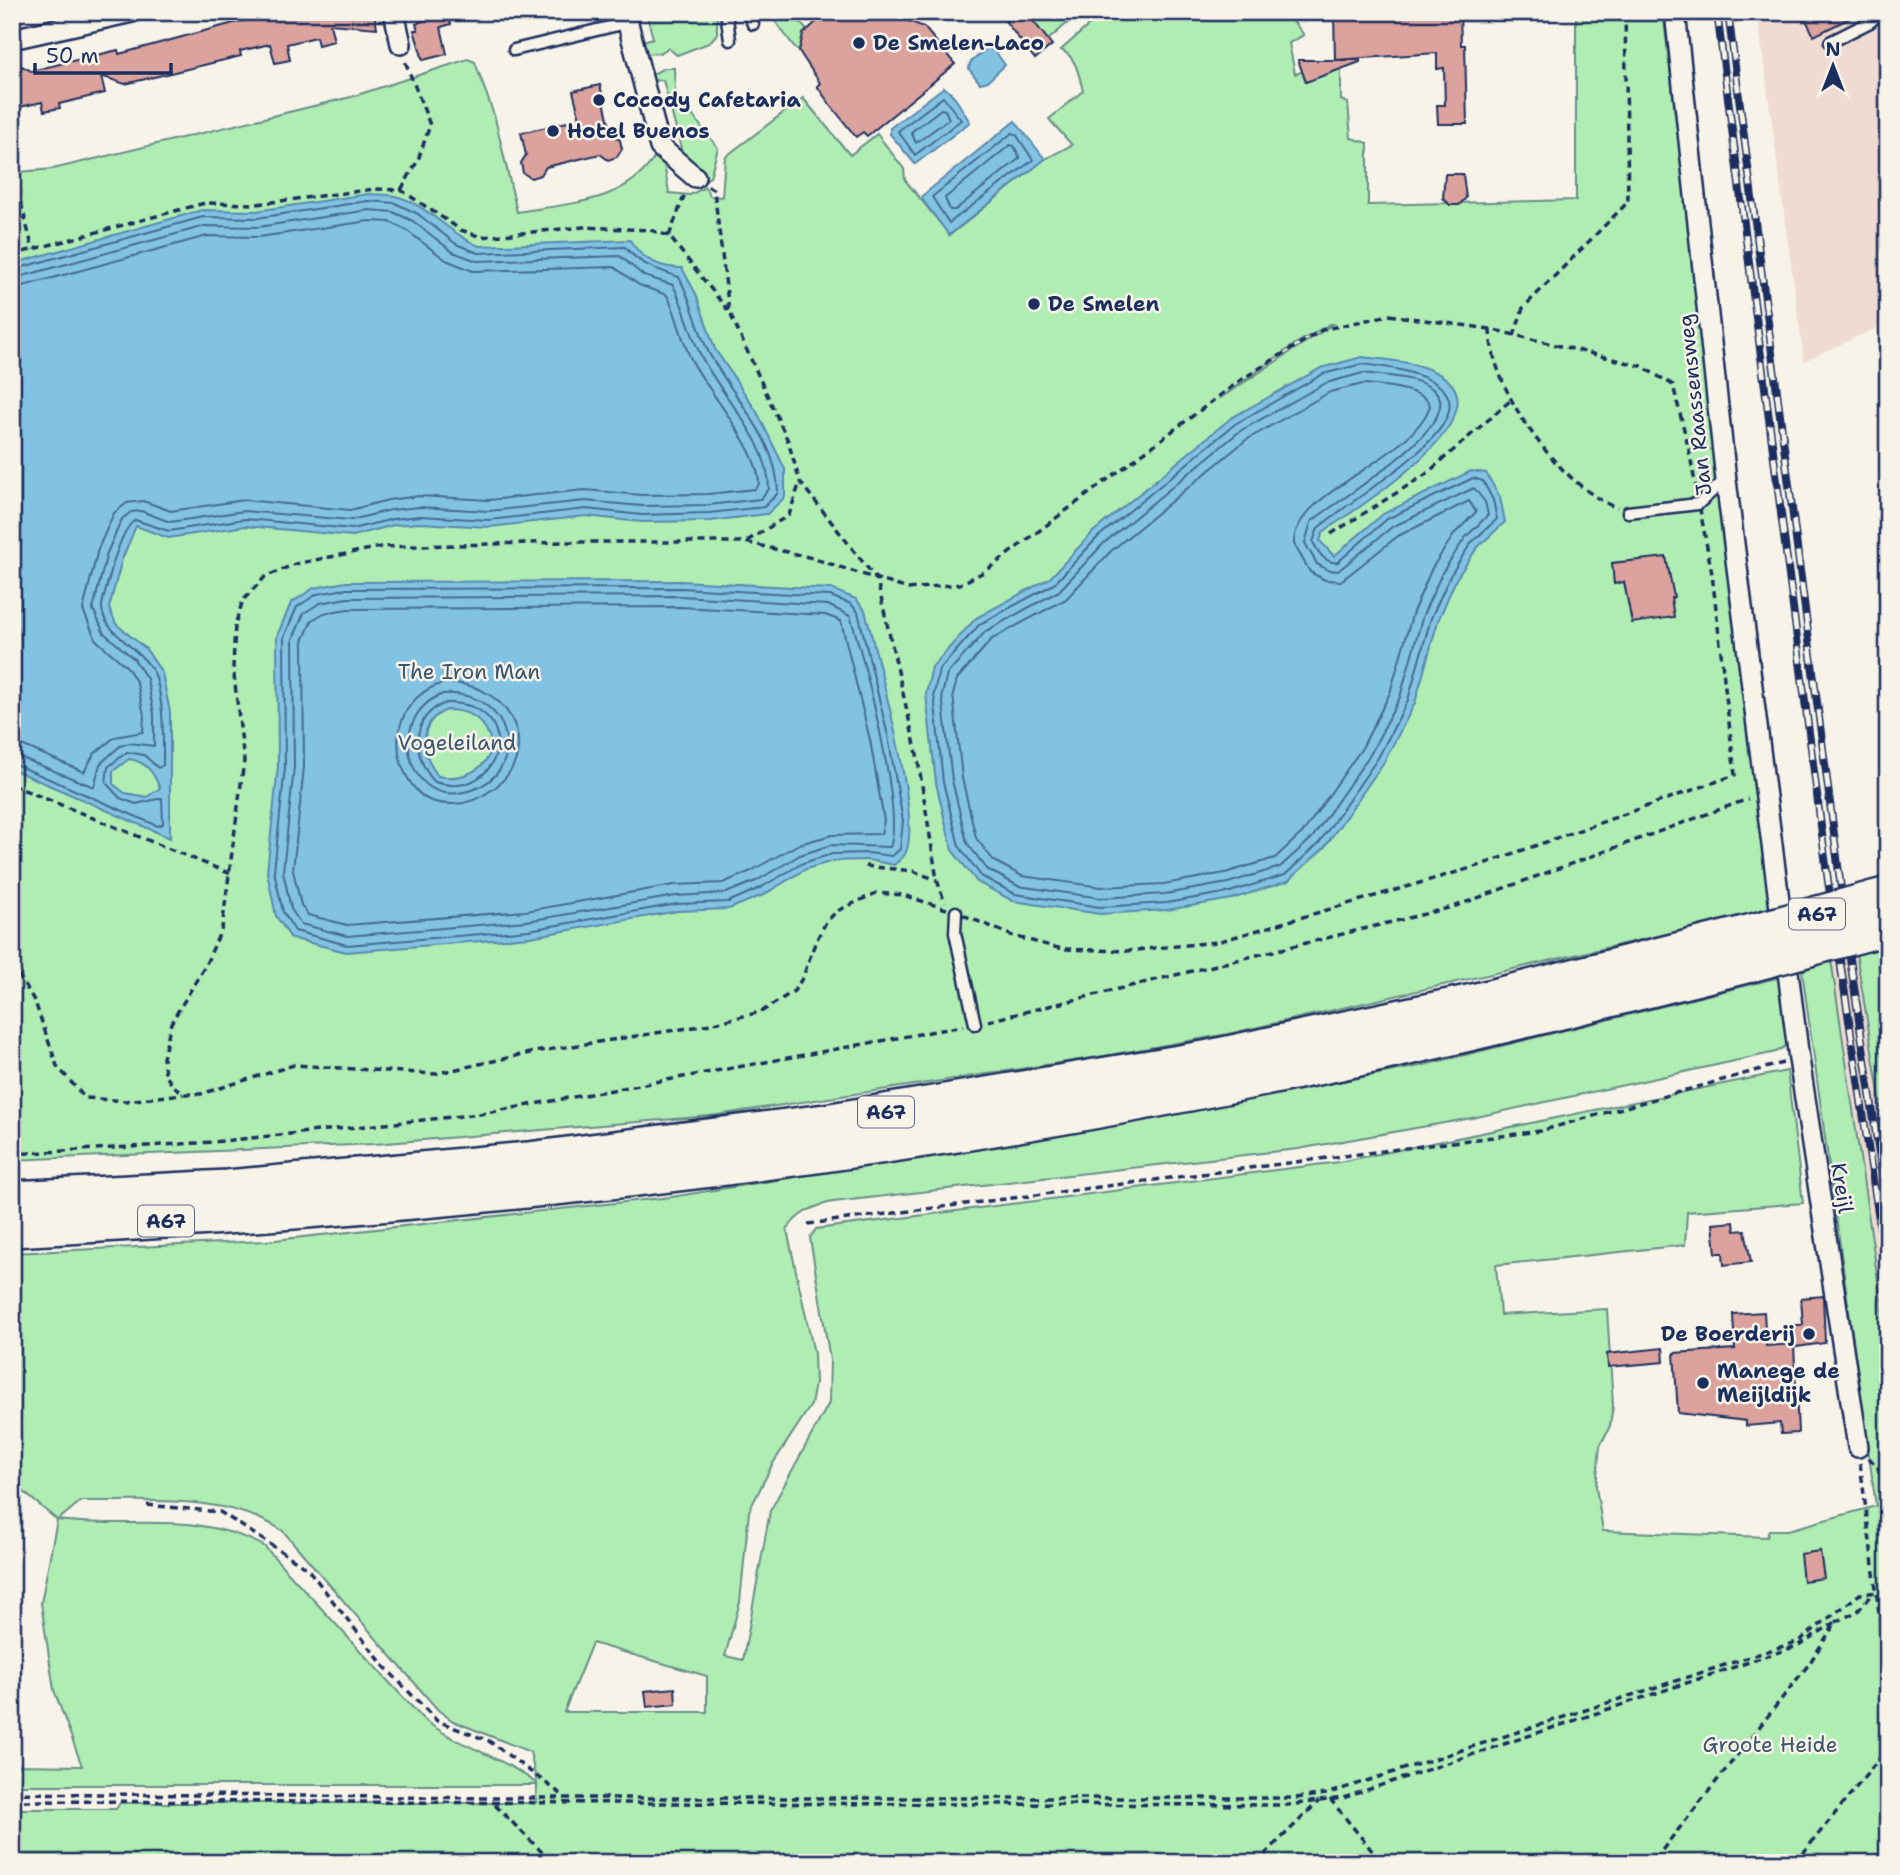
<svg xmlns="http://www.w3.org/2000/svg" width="1900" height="1875" font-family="'Shantell Sans',sans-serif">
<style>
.built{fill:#efdbd2}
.green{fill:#b0edb3;stroke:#668e88;stroke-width:2;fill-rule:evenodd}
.water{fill:#82c3e3;stroke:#5988ae;stroke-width:2;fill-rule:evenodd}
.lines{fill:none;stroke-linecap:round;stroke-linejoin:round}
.shore{stroke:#446a93;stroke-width:2}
.building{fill:#dca29d;stroke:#1b2f5e;stroke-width:2}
.service-casing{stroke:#1b2f5e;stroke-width:15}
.minor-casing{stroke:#1b2f5e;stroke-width:24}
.motorway-casing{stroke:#1b2f5e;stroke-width:40}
.path{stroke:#1b2f5e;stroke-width:3.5;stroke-dasharray:7 5;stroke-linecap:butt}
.service{stroke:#f7f3e8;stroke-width:10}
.minor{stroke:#f7f3e8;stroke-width:19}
.motorway{stroke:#f7f3e8;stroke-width:35}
.rail-casing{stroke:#1b2f5e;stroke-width:8}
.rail{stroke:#f7f3e8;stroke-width:5;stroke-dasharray:16;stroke-linecap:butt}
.motorway-bridge-casing{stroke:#1b2f5e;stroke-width:40;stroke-linecap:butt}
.motorway-bridge{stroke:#f7f3e8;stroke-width:35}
.poi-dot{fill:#1b2f5e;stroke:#f7f3e8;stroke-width:2.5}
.labels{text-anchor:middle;stroke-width:5;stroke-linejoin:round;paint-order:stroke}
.shield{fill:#f7f3e8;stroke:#5d6a87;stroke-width:2}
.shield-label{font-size:19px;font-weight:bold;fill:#1b2f5e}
.poi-label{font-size:21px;font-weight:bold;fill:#1b2f5e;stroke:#f7f3e8;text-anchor:start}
.street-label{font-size:21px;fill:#1b2f5e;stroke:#f7f3e8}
.park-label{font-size:21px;fill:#39556f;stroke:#f7f3e8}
</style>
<rect width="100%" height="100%" fill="#f7f3e8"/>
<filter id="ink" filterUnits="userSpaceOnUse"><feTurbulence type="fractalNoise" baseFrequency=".0143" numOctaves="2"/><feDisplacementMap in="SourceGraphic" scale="14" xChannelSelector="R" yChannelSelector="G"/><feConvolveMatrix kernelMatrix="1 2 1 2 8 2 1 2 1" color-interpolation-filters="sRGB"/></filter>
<g filter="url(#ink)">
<!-- built -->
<g class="built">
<path d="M1757 12H1888V323L1804 361Z"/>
<path d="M1856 953 1888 1148V1349L1831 959Z"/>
</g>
<!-- green -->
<g class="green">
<path d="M646 12H717V34L709 43 677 55 668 48 660 53 646 54 640 42 653 38Z"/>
<path d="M768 12H792L813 38 797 50Z"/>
<path d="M1025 12H1080L1048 40Z"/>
<path d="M1104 12H1277L1292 20 1304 35 1289 43 1295 74 1334 62 1341 65V100L1348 103 1351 138 1368 143V205L1576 200V12H1663L1772 910 1228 1034 1092 1058 710 1116 375 1144 12 1160V181L21 179 20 172 53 169 351 97 468 59 475 62 495 118 517 212C568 203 626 204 656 155L663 158 669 193 690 195 705 187 710 196 722 197 725 157 803 98 850 155 877 134 904 169 905 180 950 235 1045 159 1072 145 1049 119 1083 91C1079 75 1076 56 1061 50ZM1330 324H1333L1219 399 1295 344Z"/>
<path d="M664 68H674L675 93 718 148 710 177 705 180 675 151 681 148 663 80 650 81 649 76Z"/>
<path d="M1888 945V1148L1856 953Z"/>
<path d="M1831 959 1888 1349V1863H12V1809H116L120 1803H536L537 1785H12V1765L82 1766 54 1690 41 1603 57 1520 12 1482V1253L266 1241 671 1197 1081 1131 1420 1066 1785 976 1789 1044 1776 1052 1472 1118 1298 1149 833 1202C814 1206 797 1213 787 1230L814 1353 815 1384 811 1405 772 1465 749 1511 740 1602 725 1656 743 1660 770 1511 829 1403 830 1360 810 1238 816 1229 1339 1162 1787 1071 1803 1203 1687 1212 1685 1245 1496 1265 1500 1315 1607 1309 1613 1406 1610 1426 1600 1446 1596 1487 1603 1531 1767 1537 1769 1530H1788L1876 1506 1802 971ZM81 1501C148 1502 225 1493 283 1531L438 1710 453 1721 530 1752 537 1784C502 1756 459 1747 423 1719L264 1546C193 1509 132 1530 58 1520ZM592 1643 707 1676V1712H564Z"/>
</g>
<!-- water -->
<g class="water">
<path d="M987 48 995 51 1005 65 988 81 980 83 969 69 970 63Z"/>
<path d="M944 87 953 95 970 122 915 164 890 134V128Z"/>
<path d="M1015 121 1045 159 949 235 922 199 923 195Z"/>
<path d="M368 194C377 195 387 194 395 196 424 202 449 234 479 246L630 240C642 260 659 268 682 268L696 294 715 349 757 412 785 469V497L767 514 710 521 641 522 586 516 489 527 420 523 394 525 353 536 245 526 168 538 136 526 122 559 109 608 116 624 146 649 162 673 170 712V838L12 769V264L202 210 256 211ZM129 759C147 762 153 772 160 788L147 797 125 793 113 784V771Z"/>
<path d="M1362 357C1386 360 1413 361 1435 372 1517 411 1352 511 1323 532L1320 541 1334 556 1383 514 1471 471 1486 473 1500 497 1505 522 1477 548 1456 579 1438 621 1415 703 1384 762 1324 848 1288 881 1232 899 1167 910 1100 914 1013 901 977 882 952 850 936 783 926 694 932 667 976 618 1050 578 1093 532 1231 418 1321 368Z"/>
<path d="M680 581 831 589 856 599 865 610C875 651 924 822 905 854 903 858 897 862 894 865L868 860 833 861 806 869 763 895 729 909 678 911 530 937 346 952 291 938 276 916 267 872 278 766 277 636 291 603 314 588 346 582ZM447 710C472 710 486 721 492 745 488 770 462 781 438 776 421 754 417 721 447 710Z"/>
</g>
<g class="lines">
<!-- shore -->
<g class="shore">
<path d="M943 97 961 120 915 155 898 131Z"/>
<path d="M941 109 945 110 949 119 916 143 911 132Z"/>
<path d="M1012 133 1016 134 1033 160 949 223 932 197Z"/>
<path d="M1010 145 1014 146 1020 158 955 210H950L945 198Z"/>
<path d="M12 270 203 217 257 218 368 201 395 203 418 214 456 244 478 253 625 247C641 266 656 269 679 277 692 301 697 329 709 353 733 398 778 439 778 493L764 507 709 513 642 515 586 509 489 520 420 516 393 519 352 529 245 519 169 531 135 520C124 528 117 551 113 563 110 577 104 592 102 606 100 633 148 651 156 678 164 706 163 736 163 765L158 768 144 755 127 752 108 767 106 783 120 798 136 804 162 798 163 824 158 826 12 763"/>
<path d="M12 279 205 226 258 227 369 210 393 212 413 221 453 252 477 261 620 256 644 276 673 285C685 308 690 333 701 356 722 398 769 439 769 489L760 499 709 505 642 506 585 501 489 511 419 507 391 510 351 520 244 511 170 522 141 511 131 512 122 519 107 553 93 609 104 633 134 659 147 679 154 714V746L129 743 120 746 100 764 94 787 12 754"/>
<path d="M12 289 207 236 259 237 369 221 390 222 406 230 446 260 473 271 614 267 639 285 667 295C678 316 681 340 692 361 709 393 759 449 759 484L755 489 708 494 642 495 585 490 489 500 419 496 388 500 350 510 244 500 171 511 143 501 127 503 114 513 98 549 83 610 96 640 127 667 137 683 144 715 143 732 115 737 94 754 84 772 24 746 12 744"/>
<path d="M1362 364C1555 385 1378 478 1318 528L1313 542C1318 552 1325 564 1338 562L1387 519 1473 478 1483 481 1493 500 1497 519 1471 543 1450 576 1431 618 1408 700 1378 758 1319 843 1285 875 1230 892 1166 903 1100 907 1015 894 981 876 959 846 943 782 934 694 939 670 980 624 1054 584 1098 537 1235 424 1323 374Z"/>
<path d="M1363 373C1384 376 1419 376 1435 391 1469 424 1331 504 1311 522L1305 543 1317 564 1328 570 1338 571 1392 527 1474 488 1485 502 1488 515 1465 538 1442 573 1423 615 1400 697 1371 753 1312 838 1280 867 1228 883 1165 894 1101 898 1018 886 987 869 967 843 952 780 942 695 947 674 986 631 1059 591 1104 543 1240 431 1326 383Z"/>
<path d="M1363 384C1379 385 1427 389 1430 406 1411 461 1293 491 1294 544L1310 572 1325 580 1341 581 1398 536 1469 501 1476 512 1455 533 1432 568 1413 612 1390 693 1362 748 1304 831 1275 858 1225 873 1164 884 1101 887 1022 876 994 861 976 838 962 778 953 695 957 679 992 639 1066 599 1111 551 1246 440 1330 392Z"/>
<path d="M680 588 830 596 851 604 858 612 888 736 903 821 900 849 892 856 868 853 832 854 803 863 760 888 728 902 677 904 529 930 347 945 295 931 283 912 274 871 285 767 284 637 297 607 317 594 346 589Z"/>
<path d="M680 596 828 605 850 616C864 658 904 812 890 847L831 845 800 855 756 881 726 893 676 896 527 921 347 936 301 924 291 909 283 871 294 767 293 639 304 613 320 603 347 598Z"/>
<path d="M680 607 825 615 841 621 870 740 884 821 881 834 832 835 799 844 751 871 723 883 674 885 526 911 347 925 308 915 301 905 293 870 304 767 303 641 312 620 324 613 348 609Z"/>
<path d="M440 684C503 675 549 748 493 789 481 798 469 804 453 804 441 804 427 802 419 793 385 758 393 700 440 684Z"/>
<path d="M443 694C512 688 534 776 464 792 405 806 386 715 443 694Z"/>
<path d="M446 703C527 701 504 804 435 782 411 757 410 715 446 703Z"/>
</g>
</g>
<!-- building -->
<g class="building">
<path d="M293 12H374L377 28 330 24 334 41 318 45 316 37 287 44 290 60 275 63 270 44 240 51 241 56 125 84 101 76 105 93 59 104 60 108 44 111 42 102 20 107 15 84 16 76 22 66 31 71 118 50 119 54 241 21Z"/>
<path d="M427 12H448L451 24 441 27 447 54 423 60 414 30H418L416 24 428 18Z"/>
<path d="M827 12H886L924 27 955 64 867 136 863 132 856 137 829 103 817 86 820 83 799 51 803 34Z"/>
<path d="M998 12H1026L1052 45 1035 59Z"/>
<path d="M1334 12H1460L1461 45H1465L1467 124H1438L1437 105H1445L1444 68 1437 69V53L1335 60Z"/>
<path d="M1812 12H1862L1814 36 1804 16Z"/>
<path d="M1298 60H1360V62L1306 82Z"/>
<path d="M600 85 612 135 620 140 622 149 617 157 608 160 600 154 567 162 546 167 541 175 531 178 523 173 521 163 526 155 521 133 580 119 573 91Z"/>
<path d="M1445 174H1463L1466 198 1459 205H1450L1443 198Z"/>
<path d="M1666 557 1674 597 1671 598 1674 617 1632 623 1624 582 1614 584 1612 563Z"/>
<path d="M1734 1222 1735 1231 1745 1230 1751 1262 1724 1265 1723 1253H1716L1713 1224Z"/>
<path d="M1823 1296 1825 1343 1796 1347 1794 1325H1803L1801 1298Z"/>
<path d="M1764 1312 1766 1346 1794 1344 1798 1433 1781 1434 1780 1423 1746 1426V1421L1678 1413 1674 1353 1735 1349 1733 1314Z"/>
<path d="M1663 1348 1664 1362 1608 1367 1607 1354Z"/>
<path d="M1820 1551 1824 1578 1803 1581 1800 1554Z"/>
<path d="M675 1688 676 1704 647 1707 645 1691Z"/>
</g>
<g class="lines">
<defs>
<g id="service">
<path d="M726 12 730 40"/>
<path d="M748 12 753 24"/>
<path d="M1830 42 1870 22 1882 12"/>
<path d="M514 50 626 23"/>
<path d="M1628 512 1698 504 1725 480"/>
<path d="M956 912 955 933 975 1024"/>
</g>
<g id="minor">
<path d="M394 12 401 44"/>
<path d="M625 12 660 147 695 177"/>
<path d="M1675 12 1726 480 1799 1059 1858 1447"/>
<path d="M12 39 132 12"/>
</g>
<g id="motorway">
<path d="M12 1199 227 1188 528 1160 825 1122 1204 1059 1477 1001 1745 934"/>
<path d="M12 1229C430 1208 848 1164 1259 1079 1424 1046 1587 1005 1750 964"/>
</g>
</defs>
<!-- service casing -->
<use href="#service" class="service-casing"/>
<!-- minor casing -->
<use href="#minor" class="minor-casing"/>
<!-- motorway casing -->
<use href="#motorway" class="motorway-casing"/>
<!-- path -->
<g class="path">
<path d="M12 168 33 250"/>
<path d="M708 186 714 190 729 311"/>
<path d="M401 190 418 160 430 125 405 61"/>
<path d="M669 236 686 191"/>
<path d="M12 255 205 203 257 204 375 189 401 190 461 230 481 237 583 227 650 230 669 236 730 313 788 441 800 482 877 580 917 754 937 880 945 903"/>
<path d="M1389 315 1490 329 1593 354 1641 366 1673 385 1689 450 1712 574 1735 775 1478 866 1217 942 1126 951 1062 949 1013 936 956 912 903 895 876 893 837 911 826 922 815 943 803 977 794 991 761 1012 701 1026 534 1052 434 1074 294 1065 201 1094H185L172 1085 165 1074 163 1058 171 1023 205 966 222 928 244 761 233 667 235 625 243 600 265 577 295 564 381 547 566 542H745L812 558 908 589 960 584 984 572 1242 379 1322 330Z"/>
<path d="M1490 329C1491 391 1559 485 1617 508"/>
<path d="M1514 336 1523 308 1628 202 1625 12"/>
<path d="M1331 534 1425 475 1511 400"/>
<path d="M747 541 789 515 800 482"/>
<path d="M12 785 231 874"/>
<path d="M865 866 913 871 937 880"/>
<path d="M12 964 35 1002 57 1066 85 1098 126 1101 183 1094"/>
<path d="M988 1021 1453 907 1748 799"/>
<path d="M12 1154 214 1142 480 1114 963 1026"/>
<path d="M808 1224 1540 1131 1783 1063"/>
<path d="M1869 1458 1878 1468 1888 1501"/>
<path d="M1860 1463 1888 1683"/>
<path d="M147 1505 220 1512 307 1568 384 1666 437 1721 489 1741 565 1797"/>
<path d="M1836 1622 1858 1611 1873 1592"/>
<path d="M12 1793 489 1798H1296L1326 1794 1799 1641 1860 1594 1888 1591"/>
<path d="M1330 1799 1382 1863"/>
<path d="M12 1801 1288 1805 1343 1798 1797 1646 1836 1622 1809 1664 1652 1863"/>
<path d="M495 1805 553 1863"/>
<path d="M1256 1863 1319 1801"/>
<path d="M1795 1863 1888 1748"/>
</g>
<!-- service -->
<use href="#service" class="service"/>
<!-- minor -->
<use href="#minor" class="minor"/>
<!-- motorway -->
<use href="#motorway" class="motorway"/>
<defs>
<g id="rail">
<path d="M1717 12 1828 881 1888 1279"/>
<path d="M1728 12 1851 966 1888 1214"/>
</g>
</defs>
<!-- rail casing -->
<use href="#rail" class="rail-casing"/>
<!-- rail -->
<use href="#rail" class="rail"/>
<defs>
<g id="motorway-bridge">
<path d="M1745 934 1888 895"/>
<path d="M1750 964 1888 927"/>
</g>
</defs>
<!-- motorway-bridge casing -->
<use href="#motorway-bridge" class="motorway-bridge-casing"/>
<!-- motorway-bridge -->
<use href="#motorway-bridge" class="motorway-bridge"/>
</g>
</g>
<!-- markers -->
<g class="poi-dot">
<circle cx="859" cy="43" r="7"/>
<circle cx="599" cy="100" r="7"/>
<circle cx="553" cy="131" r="7"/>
<circle cx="1034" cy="304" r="7"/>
<circle cx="1809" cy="1334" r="7"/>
<circle cx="1703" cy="1383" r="7"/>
</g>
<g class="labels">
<!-- shield labels -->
<g class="shield">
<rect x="1789" y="898.5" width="56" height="31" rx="5"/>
<rect x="858" y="1096.5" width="56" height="31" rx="5"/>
<rect x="138" y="1205.5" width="56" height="31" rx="5"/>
</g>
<g class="shield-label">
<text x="1817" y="921">A67</text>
<text x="886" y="1119">A67</text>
<text x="166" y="1228">A67</text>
</g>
<!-- poi labels -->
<g class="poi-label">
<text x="873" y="50">De Smelen-Laco</text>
<text x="613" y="107">Cocody Cafetaria</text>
<text x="567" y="138">Hotel Buenos</text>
<text x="1048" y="311">De Smelen</text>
<text x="1795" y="1341" text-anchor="end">De Boerderij</text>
<text x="1717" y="1378">Manege de<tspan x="1717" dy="24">Meijldijk</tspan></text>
</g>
<!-- street labels -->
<g class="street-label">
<text transform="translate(1695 405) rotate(-96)" y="7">Jan Raassensweg</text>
<text transform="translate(1842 1188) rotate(81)" y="7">Kreijl</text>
</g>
<!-- park labels -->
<g class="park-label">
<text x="469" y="679">The Iron Man</text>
<text x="457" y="750">Vogeleiland</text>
<text x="1770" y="1752">Groote Heide</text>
</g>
</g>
<!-- margin -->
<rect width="1900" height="1875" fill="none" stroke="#f7f3e8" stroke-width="42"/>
<rect x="21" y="21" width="1858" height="1833" fill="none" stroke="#1b2f5e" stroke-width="2.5" filter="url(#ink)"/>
<!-- north arrow -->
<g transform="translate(1833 66)" stroke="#f7f3e8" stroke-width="5" paint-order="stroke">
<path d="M0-5L12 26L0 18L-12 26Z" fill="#1b2f5e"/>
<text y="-10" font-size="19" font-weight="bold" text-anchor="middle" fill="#1b2f5e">N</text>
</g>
<!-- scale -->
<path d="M35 63v10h136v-10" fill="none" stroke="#1b2f5e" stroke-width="3.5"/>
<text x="46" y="63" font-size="21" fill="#1b2f5e" stroke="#f7f3e8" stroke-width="5" paint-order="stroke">50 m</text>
</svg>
